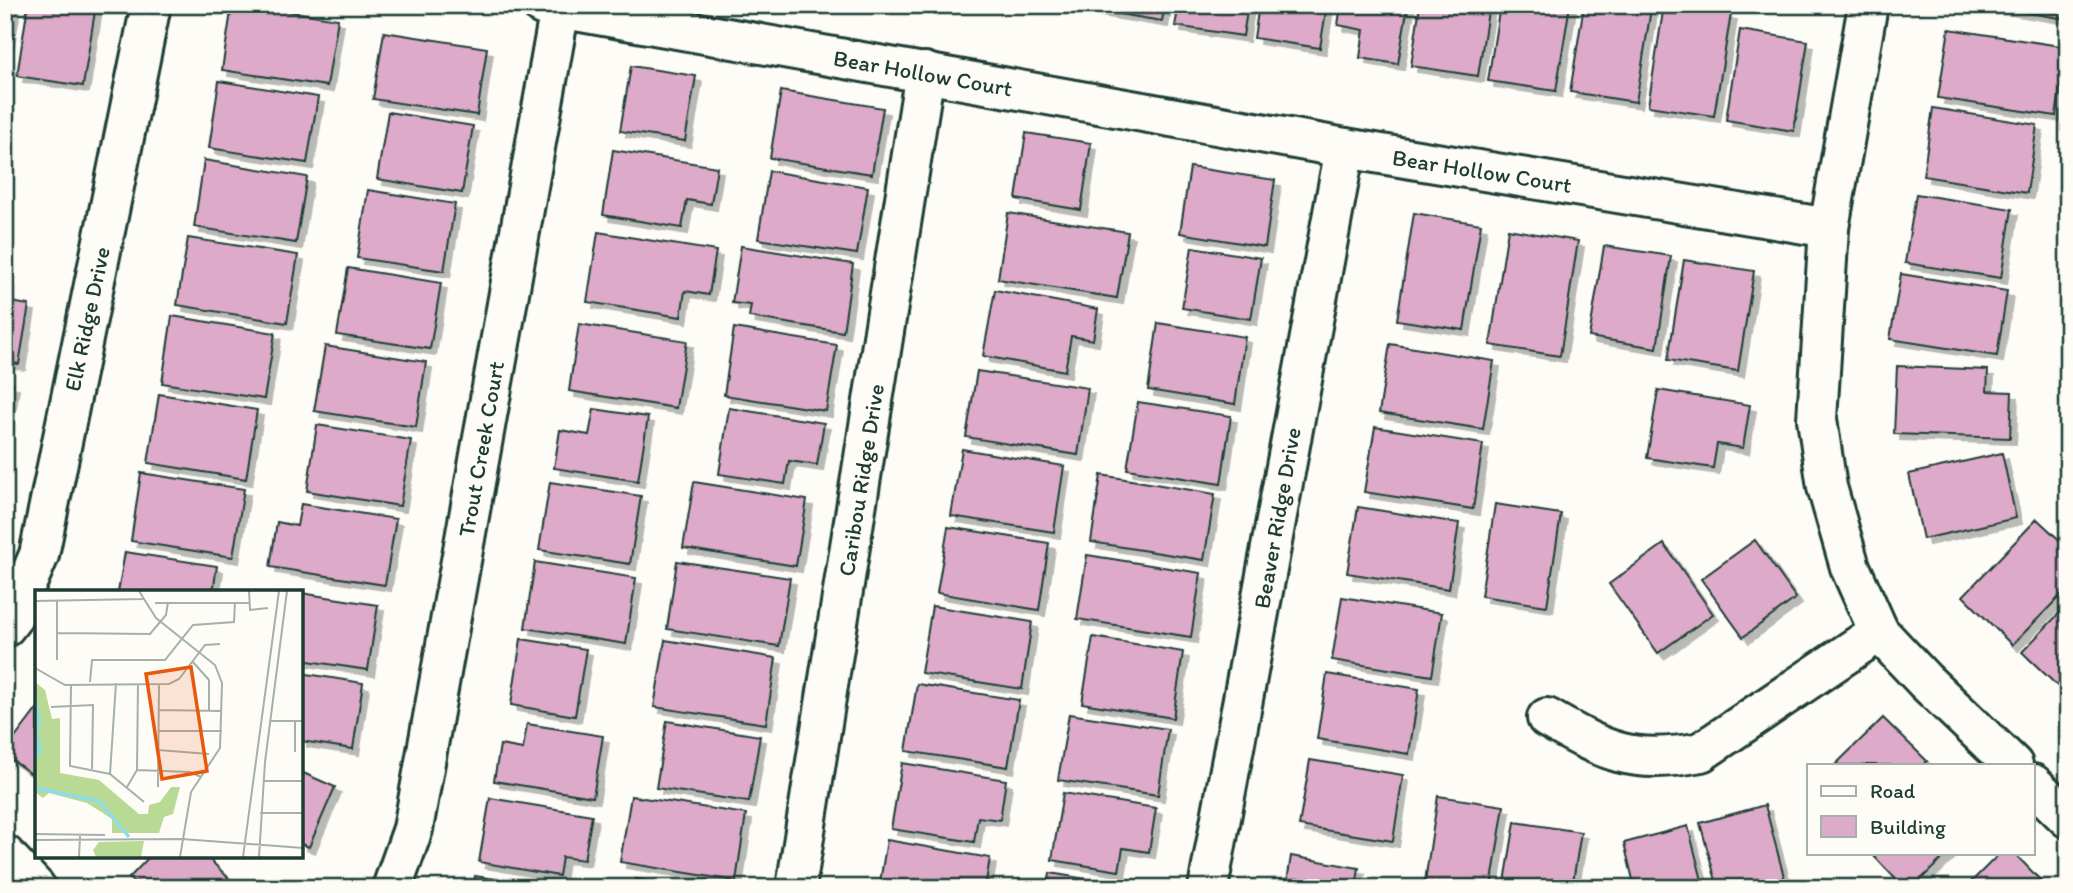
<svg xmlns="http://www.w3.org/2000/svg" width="2073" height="893" font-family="Itim,sans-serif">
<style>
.building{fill:#ddabc9;stroke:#1f3d34;stroke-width:2;filter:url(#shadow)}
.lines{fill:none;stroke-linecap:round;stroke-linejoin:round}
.minor-casing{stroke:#1f3d34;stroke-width:44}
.tertiary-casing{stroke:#1f3d34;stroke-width:44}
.minor{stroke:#fdfcf7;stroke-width:38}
.tertiary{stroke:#fdfcf7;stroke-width:38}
.labels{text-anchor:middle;stroke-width:5;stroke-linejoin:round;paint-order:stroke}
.street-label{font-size:23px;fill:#1f3d34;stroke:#fdfcf7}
.inset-river{fill:none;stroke:#8ddcea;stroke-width:3.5}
.inset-road{fill:none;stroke:#a4b0a9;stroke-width:2}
.view{fill:#e8590c;fill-opacity:0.15;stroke:#e8590c;stroke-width:3.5}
.inset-edge{fill:none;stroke:#1f3d34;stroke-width:3.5}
</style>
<defs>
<filter id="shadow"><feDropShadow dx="6" dy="6" stdDeviation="0" flood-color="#0004"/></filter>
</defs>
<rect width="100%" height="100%" fill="#fdfcf7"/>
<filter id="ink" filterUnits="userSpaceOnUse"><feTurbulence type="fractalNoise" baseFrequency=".0143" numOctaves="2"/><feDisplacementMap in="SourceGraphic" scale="14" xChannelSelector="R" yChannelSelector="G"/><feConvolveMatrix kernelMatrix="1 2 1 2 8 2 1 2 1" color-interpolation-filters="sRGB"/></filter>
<g filter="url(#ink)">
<!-- building -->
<g class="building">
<path d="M5 5H14L7 46H5Z"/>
<path d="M28 5H96L83 86 17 76Z"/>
<path d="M232 5H249L338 19 327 86 222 70Z"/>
<path d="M1096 5H1165L1162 21 1095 10Z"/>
<path d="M1179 5H1248L1243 36 1175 26Z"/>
<path d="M1259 5H1327L1320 48 1254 38Z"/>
<path d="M1341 5H1408L1398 64 1360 58 1364 30 1338 25Z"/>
<path d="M1420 5H1489L1478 76 1411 66Z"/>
<path d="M1500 5H1570L1556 91 1488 81Z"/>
<path d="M1584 5H1628L1651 9 1636 102 1570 92Z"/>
<path d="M1664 5H1679L1731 14 1714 116 1648 106Z"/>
<path d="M1980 5H2062L2060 18Z"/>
<path d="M1949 29 2067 47 2056 116 1938 98Z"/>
<path d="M1740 30 1808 41 1794 131 1726 120Z"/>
<path d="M384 32 487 48 477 115 373 99Z"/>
<path d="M631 66 696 76 685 141 620 131Z"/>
<path d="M219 81 318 97 307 163 209 148Z"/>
<path d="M781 91 883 108 872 174 770 158Z"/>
<path d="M1933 108 2037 125 2027 193 1923 176Z"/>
<path d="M388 112 473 126 462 193 377 179Z"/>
<path d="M1026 133 1091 143 1081 210 1016 199Z"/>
<path d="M613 150 717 167 711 204 687 200 682 228 603 215Z"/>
<path d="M204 160 307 177 296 243 194 227Z"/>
<path d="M1190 167 1275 180 1265 247 1180 233Z"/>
<path d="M769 171 868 187 857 254 758 239Z"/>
<path d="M368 190 455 204 444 271 357 258Z"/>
<path d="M1916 194 2012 209 2001 278 1905 263Z"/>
<path d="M1008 213 1128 232 1117 298 998 279Z"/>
<path d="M1414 213 1481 224 1464 330 1397 320Z"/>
<path d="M1508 229 1578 241 1560 356 1490 345Z"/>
<path d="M598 232 716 251 709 295 685 291 681 317 587 302Z"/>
<path d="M188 238 298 255 287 323 177 305Z"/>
<path d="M741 246 853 264 843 332 749 317 751 305 732 303Z"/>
<path d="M1604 246 1671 256 1657 348 1589 337Z"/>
<path d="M1192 247 1261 258 1251 319 1182 308Z"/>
<path d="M1684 260 1754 271 1738 371 1668 360Z"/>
<path d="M348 268 441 283 430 349 337 335Z"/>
<path d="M1901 274 2007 291 1997 356 1890 339Z"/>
<path d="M995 290 1098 309 1093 340 1071 336 1065 371 983 356Z"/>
<path d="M5 301 29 305 19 364 5 362Z"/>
<path d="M172 316 275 333 264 399 162 383Z"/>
<path d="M1158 323 1245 337 1235 404 1148 390Z"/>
<path d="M579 324 687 341 676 408 569 391Z"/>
<path d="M734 328 837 345 826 411 724 395Z"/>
<path d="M1390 344 1494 361 1483 429 1379 413Z"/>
<path d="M325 346 426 362 416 427 314 411Z"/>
<path d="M1897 366 1988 370 1987 391 2012 392 2010 438 1894 434Z"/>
<path d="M977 371 1088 388 1078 455 966 437Z"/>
<path d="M5 382 13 383 5 434Z"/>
<path d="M1658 390 1750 405 1743 448 1717 444 1713 468 1647 458Z"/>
<path d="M159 394 257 410 246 479 148 463Z"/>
<path d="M1138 402 1231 416 1221 484 1127 469Z"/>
<path d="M729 408 824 423 817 465 789 461 785 484 719 474Z"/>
<path d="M594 409 648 417 638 481 554 468 560 430 589 435Z"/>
<path d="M317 425 411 440 400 506 307 491Z"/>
<path d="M1375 427 1483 444 1473 509 1364 492Z"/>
<path d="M962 449 1064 466 1054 532 951 516Z"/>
<path d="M2002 453 2016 518 1923 539 1909 474Z"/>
<path d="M141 473 244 489 233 557 131 541Z"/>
<path d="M1101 475 1215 494 1204 560 1091 542Z"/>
<path d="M550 482 641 496 630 564 539 550Z"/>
<path d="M694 482 807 500 796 566 683 548Z"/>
<path d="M301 504 396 519 385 585 270 567 277 522 297 526Z"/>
<path d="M1495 504 1561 514 1547 606 1481 596Z"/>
<path d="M1358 507 1459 523 1449 589 1347 573Z"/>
<path d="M2037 519 2068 548V588L2012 645 1963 596Z"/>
<path d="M948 527 1049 543 1039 610 937 593Z"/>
<path d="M1755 540 1796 598 1743 637 1701 579Z"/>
<path d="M1664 544 1713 614 1658 653 1609 584Z"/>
<path d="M125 552 217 566 213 592H118Z"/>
<path d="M1087 555 1201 573 1191 637 1077 619Z"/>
<path d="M677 561 790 578 779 646 667 629Z"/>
<path d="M535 562 636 578 626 644 525 628Z"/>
<path d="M301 593 378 605 368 670 301 660Z"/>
<path d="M1342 597 1442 613 1432 676 1332 660Z"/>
<path d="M2068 604V696L2022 652Z"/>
<path d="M932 606 1032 622 1022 689 921 673Z"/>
<path d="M1093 637 1183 652 1173 718 1082 703Z"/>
<path d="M521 639 586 649 575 716 511 705Z"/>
<path d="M665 640 776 658 766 724 654 707Z"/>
<path d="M301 673 363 683 353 749 301 741Z"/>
<path d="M1327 674 1419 689 1409 754 1317 739Z"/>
<path d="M917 684 1019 700 1008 767 906 751Z"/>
<path d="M37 709V778L5 755V751Z"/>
<path d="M1069 714 1168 729 1158 795 1058 780Z"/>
<path d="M1883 718 1927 761 1923 765H1835Z"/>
<path d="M667 721 760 736 749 802 656 788Z"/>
<path d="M527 724 603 736 593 797 494 781 500 745 523 749Z"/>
<path d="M1310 760 1403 775 1393 841 1299 826Z"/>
<path d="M902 763 1006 780 1000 820 978 817 974 842 891 829Z"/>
<path d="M301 772 335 787 309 847 301 844Z"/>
<path d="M1063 793 1156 808 1149 852 1123 848 1119 871 1052 860Z"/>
<path d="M631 796 746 814 736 881 620 862Z"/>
<path d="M1438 796 1504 806 1491 888H1424Z"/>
<path d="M490 798 592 815 584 860 562 857 559 876 479 862Z"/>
<path d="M1765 805 1787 888H1718L1700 823Z"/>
<path d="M1515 822 1581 832 1572 888H1504Z"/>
<path d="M1688 826 1704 888H1635L1624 843Z"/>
<path d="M887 840 990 858 985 888H879Z"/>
<path d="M1871 853H1948L1912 888H1904Z"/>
<path d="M2000 853H2014L2048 888H1965Z"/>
<path d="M150 856H206L239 888H139L129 878Z"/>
<path d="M1291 856 1359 868 1356 888H1286Z"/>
<path d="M1050 873 1140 888H1048Z"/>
<path d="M475 876 550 888H473Z"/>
<path d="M636 879 692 888H635Z"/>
</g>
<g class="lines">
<defs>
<g id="minor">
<path d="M542 5 1345 148 1829 228"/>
<path d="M1868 5 1829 228 1817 419 1827 487 1850 567 1879 632 1925 681 2013 765"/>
<path d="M5 627 12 618 39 555 151 5"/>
<path d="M1547 718C1606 752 1632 765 1701 752L1879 632"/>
<path d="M2033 784 2068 818"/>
<path d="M392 888 413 829 560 8"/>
<path d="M796 888 925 72"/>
<path d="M1208 888 1345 148"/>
</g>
<path id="tertiary" d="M5 855 36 888"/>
</defs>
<!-- minor casing -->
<use href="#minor" class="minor-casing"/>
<!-- tertiary casing -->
<use href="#tertiary" class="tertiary-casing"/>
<!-- minor -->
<use href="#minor" class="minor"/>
<!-- tertiary -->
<use href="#tertiary" class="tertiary"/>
</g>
</g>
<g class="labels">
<!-- street labels -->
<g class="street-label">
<text transform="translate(923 73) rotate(10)" y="8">Bear Hollow Court</text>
<text transform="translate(1482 171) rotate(9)" y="8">Bear Hollow Court</text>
<text transform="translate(87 319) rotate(-78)" y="8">Elk Ridge Drive</text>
<text transform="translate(481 449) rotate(-80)" y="8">Trout Creek Court</text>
<text transform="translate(861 480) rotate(-81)" y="8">Caribou Ridge Drive</text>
<text transform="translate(1277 518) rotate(-80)" y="8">Beaver Ridge Drive</text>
</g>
</g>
<!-- overview -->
<g transform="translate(35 590)">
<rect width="268" height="268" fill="#fdfcf7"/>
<path d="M0 92 10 100 17 129 25 128V183L64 190 104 224H113L114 215 125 212 136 197H145L138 224 129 227 124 243H77V229L52 213 14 203 8 208 0 202ZM109 251 106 267H61L58 260 64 252Z" fill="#b9da94"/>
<path class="inset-river" d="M0 110 5 133M0 168 5 160 1 145 4 135M0 198 64 211 94 247"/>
<path class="inset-road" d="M104 1 121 28 180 75 187 93 185 158 156 202 145 267M214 1 215 20 233 18M0 11 108 9M22 11V70M120 13H214M22 43 115 44 131 25 133 12M157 71 174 90V121M0 78 30 95 134 94 144 89 170 55 185 54M55 92 57 70H130L158 35 199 32 200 12M36 95 35 176 75 184 109 212M16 117 58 115 57 179M124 120 187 121M235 131H268M260 131V162M124 141H187M123 160 174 164M102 180 155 182 166 187M75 184 81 93M228 191H268M92 197 102 180 103 94M123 197 124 95M225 223H268M0 244 70 245M0 250 147 249 268 258M44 267 45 246M208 267 244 1M224 267 230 172 252 1"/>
<path class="view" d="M156 77 172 181 127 189 111 84Z"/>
<rect width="268" height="268" class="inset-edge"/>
</g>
<!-- margin -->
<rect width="2073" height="893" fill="none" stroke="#fdfcf7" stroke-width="28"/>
<rect x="14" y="14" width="2045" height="865" fill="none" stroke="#1f3d34" stroke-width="2.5" filter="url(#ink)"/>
<!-- legend -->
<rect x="1807" y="764" width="228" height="91" fill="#fdfcf7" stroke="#a4b0a9" stroke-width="2"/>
<rect x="1821" y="786" width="35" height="10" fill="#fdfcf7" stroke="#a4b0a9" stroke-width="2"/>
<text x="1870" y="798" font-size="21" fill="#1f3d34">Road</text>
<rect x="1821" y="816" width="35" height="21" fill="#ddabc9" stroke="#a4b0a9" stroke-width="2"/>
<text x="1870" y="834" font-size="21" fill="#1f3d34">Building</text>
</svg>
